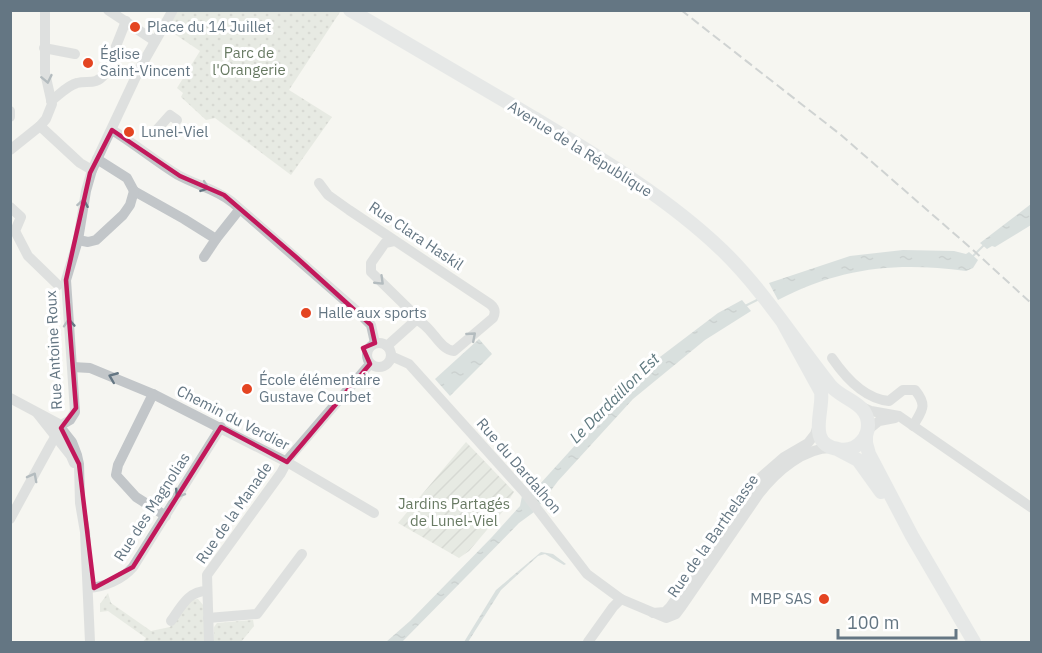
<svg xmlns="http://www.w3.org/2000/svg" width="1042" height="653" font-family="'IBM Plex Sans',sans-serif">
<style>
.grass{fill:url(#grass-dots)}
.garden{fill:url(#garden-furrows)}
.water{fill:url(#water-ripples)}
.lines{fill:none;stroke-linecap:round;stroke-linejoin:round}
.stream{stroke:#b7c5c8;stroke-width:2}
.minor{stroke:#c2c6c9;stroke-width:10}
.major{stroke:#d3d8dc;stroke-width:14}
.rail{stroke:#a1a8ad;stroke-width:2;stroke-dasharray:9 4.5;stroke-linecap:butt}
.oneway{stroke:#647683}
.marked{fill:none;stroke:#c2185b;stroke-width:4.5;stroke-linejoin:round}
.poi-dot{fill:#e44522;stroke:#fff;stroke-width:2}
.labels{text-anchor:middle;stroke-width:6;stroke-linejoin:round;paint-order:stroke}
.poi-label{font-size:15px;fill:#647683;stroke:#fff;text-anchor:start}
.park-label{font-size:15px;fill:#687a63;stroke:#fff}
.street-label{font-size:15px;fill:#647683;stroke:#fff}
.water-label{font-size:16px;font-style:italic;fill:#5f797f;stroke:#fff}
</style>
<defs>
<pattern id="grass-dots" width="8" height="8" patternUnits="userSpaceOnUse" patternTransform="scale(1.5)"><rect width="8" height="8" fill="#d6dcd2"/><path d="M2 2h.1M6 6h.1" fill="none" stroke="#b1b7b0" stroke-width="1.8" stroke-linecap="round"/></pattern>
<pattern id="garden-furrows" width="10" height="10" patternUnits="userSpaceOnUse" patternTransform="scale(1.5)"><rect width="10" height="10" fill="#d6dcd2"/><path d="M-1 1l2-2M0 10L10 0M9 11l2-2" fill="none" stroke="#b1b7b0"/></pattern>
<pattern id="water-ripples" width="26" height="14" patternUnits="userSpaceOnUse" patternTransform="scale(1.5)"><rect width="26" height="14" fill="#b7c5c8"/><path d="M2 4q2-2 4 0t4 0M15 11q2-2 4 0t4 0" fill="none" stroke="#98a5a8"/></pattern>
</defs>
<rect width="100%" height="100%" fill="#f5f5f1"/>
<!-- grass -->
<g class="grass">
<path d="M337 10 340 12 289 90 332 117 291 175 215 118 206 120 181 97 183 93 177 88 200 51 167 29 178 11Z"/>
<path d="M108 593 111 603 151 631 170 627 190 600 198 599 204 606 205 642H143L146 638 108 611 100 612V604Z"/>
<path d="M253 620 254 626 241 642H214V627L217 623Z"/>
</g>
<!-- garden -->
<path class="garden" d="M466 442 514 492 510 498 502 504 503 511 469 551 459 558 398 523Z"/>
<!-- water -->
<g class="water">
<path d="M1031 204V225L995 247 992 246 987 249 980 243Z"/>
<path d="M903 250 954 251 966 254 969 252 978 260 973 268 966 271C897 262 842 267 778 300L769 283 850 256Z"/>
<path d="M742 300 751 311 705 340 633 399 558 481 540 505 528 489 540 484 626 389 652 363 718 313Z"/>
<path d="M479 339 492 354 450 396 435 379Z"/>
<path d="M522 496 534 512 519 523 402 642H386L410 621 492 537 520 506Z"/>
<path d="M541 552 553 554 566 564 564 565 545 554 538 556 501 590 468 642H464L496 590Z"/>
</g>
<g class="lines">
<!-- stream -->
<g class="stream">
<path d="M972 257 985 244"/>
<path d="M745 306 759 299"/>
</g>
<!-- minor -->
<g class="minor">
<path d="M108 10 155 41"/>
<path d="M44 48 75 54"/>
<path d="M51 101C59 95 68 85 77 83 88 80 95 86 105 74L126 21"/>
<path d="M10 111V117"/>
<path d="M40 126 80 163 92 170"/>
<path d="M112 130C135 144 155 161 178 175 196 185 216 189 232 202L358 312 371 325 375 343"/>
<path d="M153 134 170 115 177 120"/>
<path d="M10 150 40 126 46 119 52 104 45 73V10"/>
<path d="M97 159 127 178 134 191"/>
<path d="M319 183 328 195 349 210 490 304C495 308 496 312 493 318L454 351C438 349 432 325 416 320"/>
<path d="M134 191 184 219 216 239 239 210"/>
<path d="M10 207 21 217 15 231 28 256 58 285"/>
<path d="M78 240 88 242 96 240 123 215 130 205 134 191"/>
<path d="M394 241 385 243 371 263V272L415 315 416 320"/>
<path d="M204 257 216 239"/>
<circle cx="379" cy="355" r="12"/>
<path d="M387 346 416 320"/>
<path d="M391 356 409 364 525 493 587 574 621 599 666 618 676 614 682 606 759 494C776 472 804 447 833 448"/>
<path d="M832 358C845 377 865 399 889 401L903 390H915C928 406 922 410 913 426"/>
<path d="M72 367 90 368 153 394 287 462 374 513"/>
<path d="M153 394 118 465 116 475 136 497 166 516"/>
<path d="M10 398 57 423 72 442 77 455 79 464 80 503 85 532 90 642"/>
<path d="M862 407 871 411 899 416 1032 508"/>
<path d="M37 413 71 456 74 463"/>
<path d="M868 430 879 421 895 418"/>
<path d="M10 519 51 444 63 424 70 420 75 412 66 280 78 240 86 191 92 170 140 68 173 10"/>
<path d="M88 588C104 587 122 580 133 567L221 427"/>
<path d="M653 613 665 612 670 607 761 477 784 457 808 443 815 434 817 428"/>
<path d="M208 618 257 614 302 554"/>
<path d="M171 621C181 607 188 591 207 591"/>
<path d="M209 642 207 575 281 473 289 458 370 364"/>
<path d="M588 642 613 607 621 599"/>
</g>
<!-- major -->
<g class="major">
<path d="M350 10C412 46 473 82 534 118 599 157 668 198 723 251 764 291 794 340 830 385 842 400 868 402 868 425 868 431 866 437 862 441 856 448 847 451 838 449 806 444 824 411 821 392L782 321"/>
<path d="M866 435V443L869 454 912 536 974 642"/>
<path d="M839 450 858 460 881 492"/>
</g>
<!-- rail -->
<path class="rail" d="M681 10 841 135 973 250 1032 304"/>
</g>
<!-- one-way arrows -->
<defs><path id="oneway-chevron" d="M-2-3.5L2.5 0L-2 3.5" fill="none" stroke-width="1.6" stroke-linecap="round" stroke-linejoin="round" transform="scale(1.5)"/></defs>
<g class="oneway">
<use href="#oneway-chevron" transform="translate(47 79) rotate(78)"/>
<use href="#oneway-chevron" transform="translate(205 187) rotate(20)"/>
<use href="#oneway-chevron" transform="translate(83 203) rotate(-80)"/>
<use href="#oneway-chevron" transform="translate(380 281) rotate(44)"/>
<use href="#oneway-chevron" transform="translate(69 323) rotate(-94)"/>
<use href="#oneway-chevron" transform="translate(472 336) rotate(-41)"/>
<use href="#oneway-chevron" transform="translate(113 377) rotate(-158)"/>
<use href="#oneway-chevron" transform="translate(33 477) rotate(-62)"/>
<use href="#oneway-chevron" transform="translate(179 494) rotate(122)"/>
</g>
<!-- marked area -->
<path d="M0 0H1042V653H0ZM112 130 180 176 224 195 296 257 371 325 375 343 363 348 370 364 287 462 221 427 133 567 94 588 79 464 61 428 76 408 66 280 90 173Z" fill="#f5f5f1" fill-opacity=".55" fill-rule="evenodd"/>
<path class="marked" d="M112 130 180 176 224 195 296 257 371 325 375 343 363 348 370 364 287 462 221 427 133 567 94 588 79 464 61 428 76 408 66 280 90 173Z"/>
<!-- markers -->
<g class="poi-dot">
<circle cx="135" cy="27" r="6"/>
<circle cx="88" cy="63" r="6"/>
<circle cx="129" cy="132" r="6"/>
<circle cx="306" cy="313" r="6"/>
<circle cx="247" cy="389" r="6"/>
<circle cx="824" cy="599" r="6"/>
</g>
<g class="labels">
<!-- poi labels -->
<g class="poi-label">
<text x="147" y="32">Place du 14 Juillet</text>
<text x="100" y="59">Église<tspan x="100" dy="17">Saint-Vincent</tspan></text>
<text x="141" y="137">Lunel-Viel</text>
<text x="318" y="318">Halle aux sports</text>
<text x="259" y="385">École élémentaire<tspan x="259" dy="17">Gustave Courbet</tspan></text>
<text x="812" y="604" text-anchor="end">MBP SAS</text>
</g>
<!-- park labels -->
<g class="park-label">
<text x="249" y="58">Parc de<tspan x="249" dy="17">l'Orangerie</tspan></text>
<text x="454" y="509">Jardins Partagés<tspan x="454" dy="17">de Lunel-Viel</tspan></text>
</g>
<!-- street labels -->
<g class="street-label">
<text transform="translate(580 149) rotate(32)" y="5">Avenue de la République</text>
<text transform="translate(416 236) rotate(34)" y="5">Rue Clara Haskil</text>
<text transform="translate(54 350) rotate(-93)" y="5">Rue Antoine Roux</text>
<text transform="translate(233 418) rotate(27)" y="5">Chemin du Verdier</text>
<text transform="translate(519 466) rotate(49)" y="5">Rue du Dardalhon</text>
<text transform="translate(152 507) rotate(-57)" y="5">Rue des Magnolias</text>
<text transform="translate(234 513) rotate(-55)" y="5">Rue de la Manade</text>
<text transform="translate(713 536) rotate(-55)" y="5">Rue de la Barthelasse</text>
</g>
<!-- water labels -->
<g class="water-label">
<text transform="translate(614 398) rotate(-45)" y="6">Le Dardaillon Est</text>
</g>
</g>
<!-- border -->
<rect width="1042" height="653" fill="none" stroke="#647683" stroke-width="24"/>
<!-- scale -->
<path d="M838 629v9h118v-9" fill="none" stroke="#647683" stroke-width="3"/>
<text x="847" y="629" font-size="18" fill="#647683" stroke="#ffffff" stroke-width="4.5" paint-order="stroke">100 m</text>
</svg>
